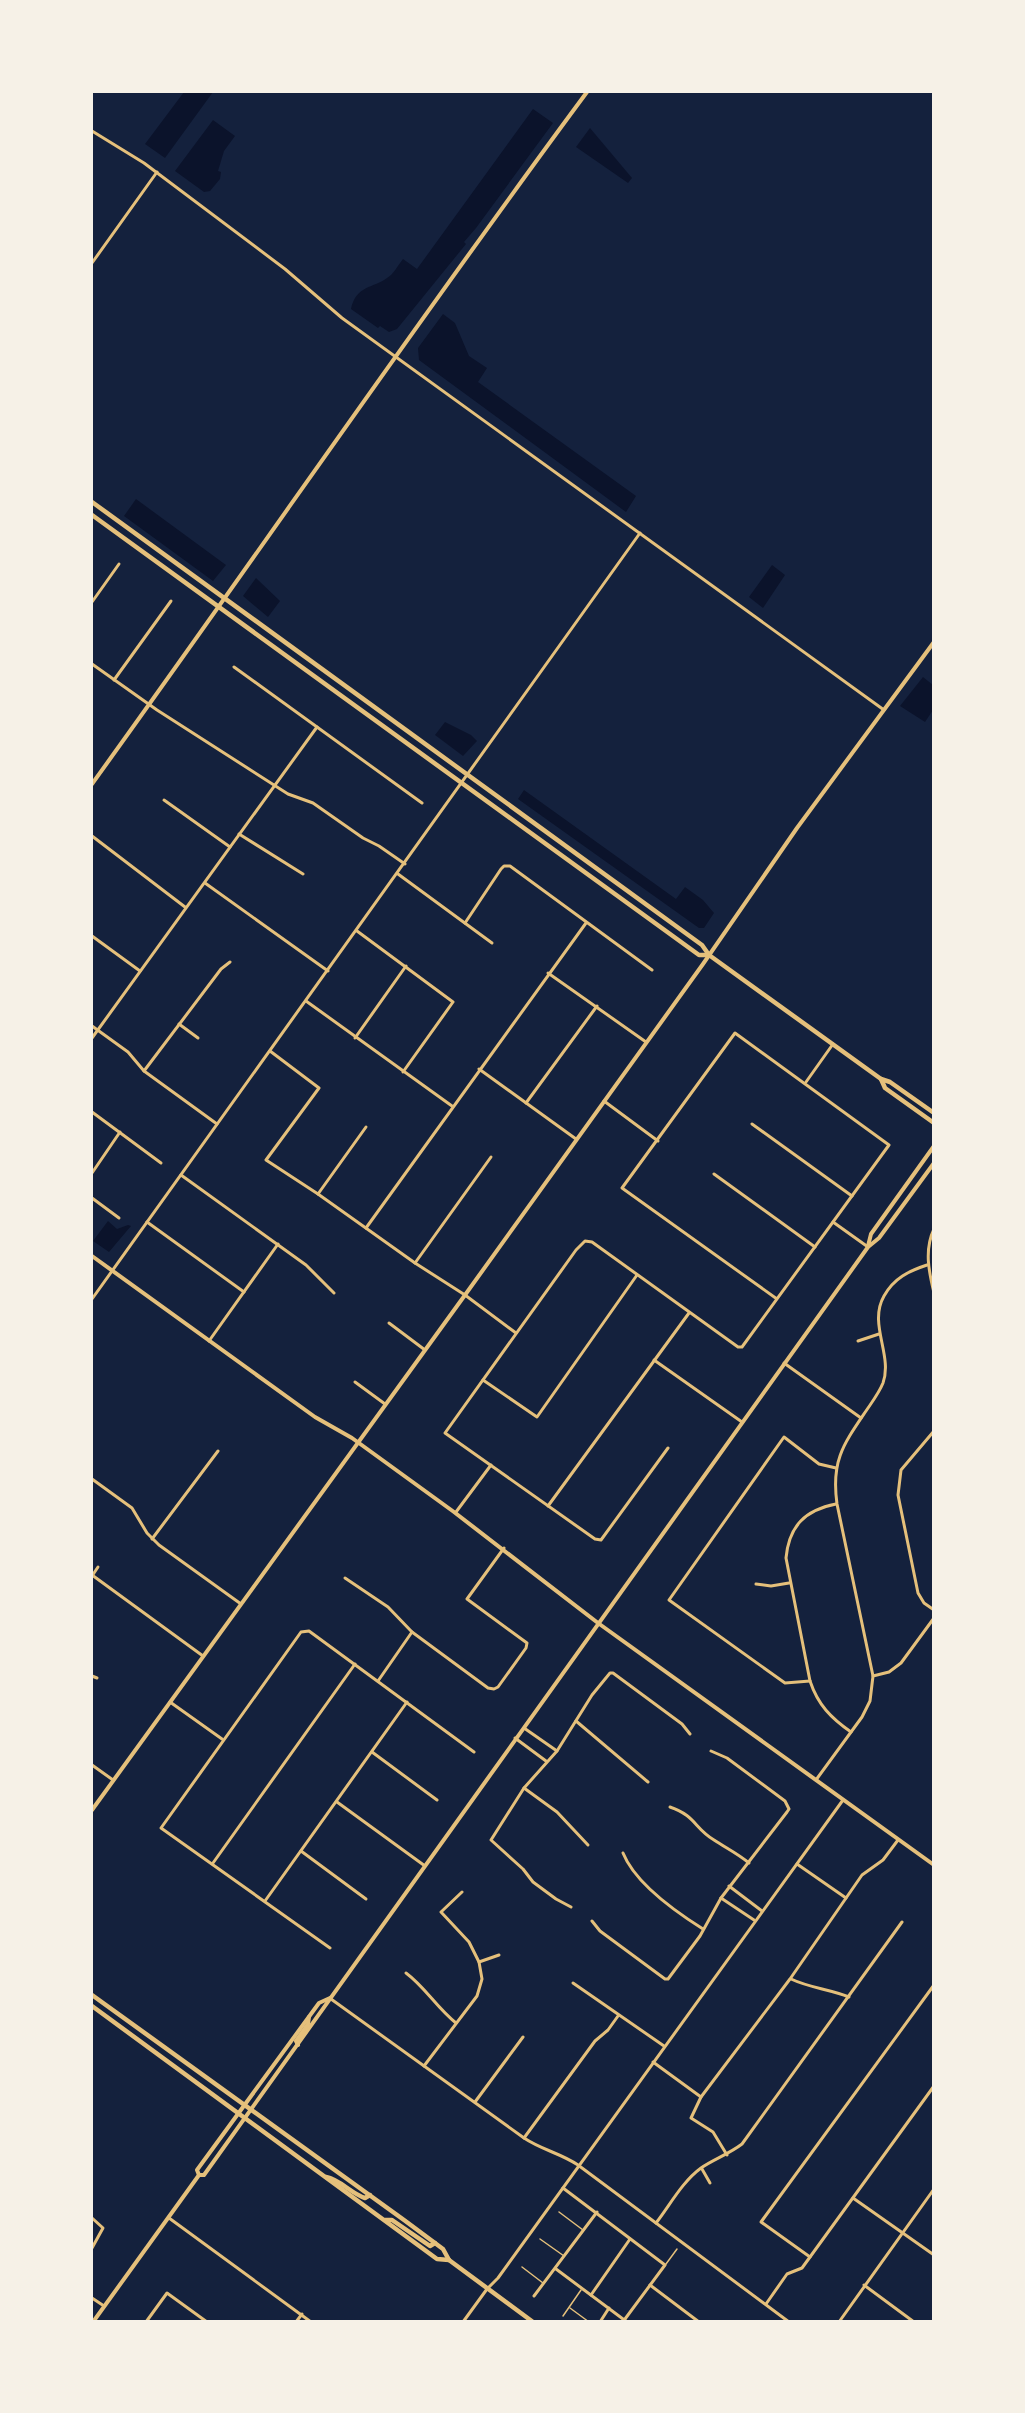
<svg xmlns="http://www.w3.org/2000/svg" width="1025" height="2413" font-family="'Open Sans',sans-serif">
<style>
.water{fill:#0b132b}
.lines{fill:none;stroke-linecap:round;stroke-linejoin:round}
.service{stroke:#e5c07b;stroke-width:1.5}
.minor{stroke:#e5c07b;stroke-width:3}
.tertiary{stroke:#e5c07b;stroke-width:4}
.secondary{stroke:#e5c07b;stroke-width:4}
.primary{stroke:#e5c07b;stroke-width:4.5}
</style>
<rect width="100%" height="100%" fill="#14213d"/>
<!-- water -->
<g class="water">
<path d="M184 92H213L165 158 145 144Z"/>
<path d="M533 109 553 123 476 228 464 242 466 244 397 329 389 332 380 326 378 328 351 309C356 285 374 288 387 278 394 274 398 265 403 259L417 269Z"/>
<path d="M213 120 235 136 224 151 218 171 221 172 220 179 210 191 204 192 175 171Z"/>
<path d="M590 128 632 178 628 183 576 147Z"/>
<path d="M443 314 455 323 469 356 487 368 478 382 636 496 626 512 419 360 418 348Z"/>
<path d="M136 499 226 565 213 581 124 516Z"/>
<path d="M772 565 785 575 763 608 749 597Z"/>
<path d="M256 578 280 601 268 617 243 596Z"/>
<path d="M923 677 933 685V710L925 722 900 706Z"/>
<path d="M445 722 471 735 477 741 463 756 435 735Z"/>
<path d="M524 790 676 899 685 887 703 900 714 913 704 928H699L518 799Z"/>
<path d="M108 1221 117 1229 128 1225 131 1226 109 1252 93 1241Z"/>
</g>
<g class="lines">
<!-- service -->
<g class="service">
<path d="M559 2212 583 2230"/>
<path d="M540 2239 564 2256"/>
<path d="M666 2264 677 2249"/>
<path d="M522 2267 543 2283"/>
<path d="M570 2308 589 2322"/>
<path d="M563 2316 581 2290"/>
</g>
<!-- minor -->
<g class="minor">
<path d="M92 131 144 163 285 269 342 318 884 710"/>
<path d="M92 263 157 172"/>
<path d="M92 602 119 564"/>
<path d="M92 664 157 710 288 794 313 803 363 838 379 846 405 864"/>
<path d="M234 667 422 803"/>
<path d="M114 680 171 601"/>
<path d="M164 800 230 847"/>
<path d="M239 834 303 874"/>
<path d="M92 836 185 907"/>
<path d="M398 874 492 943"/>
<path d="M205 883 328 971"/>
<path d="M465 923 501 869 504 866H510L652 970"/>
<path d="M357 931 453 1002 403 1072"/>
<path d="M92 936 140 971"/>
<path d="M548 973 646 1042"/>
<path d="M306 1001 452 1106"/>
<path d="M179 1024 198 1038"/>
<path d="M92 1026 128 1052 144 1071 217 1124"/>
<path d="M92 1038 317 727"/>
<path d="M355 1038 406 966"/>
<path d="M270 1051 319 1088 266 1160 318 1194 415 1263 465 1295 516 1333"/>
<path d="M479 1069 576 1139"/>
<path d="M144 1071 221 969 230 962"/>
<path d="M806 1082 833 1044"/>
<path d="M604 1101 658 1141"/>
<path d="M526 1103 597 1006"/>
<path d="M92 1112 161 1163"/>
<path d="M752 1124 852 1196"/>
<path d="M92 1173 120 1132"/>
<path d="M714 1174 815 1247"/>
<path d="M181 1175 306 1265 334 1293"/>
<path d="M318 1194 366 1127"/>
<path d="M92 1198 119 1218"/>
<path d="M147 1222 244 1292"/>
<path d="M833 1222 868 1247"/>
<path d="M366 1228 586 923"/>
<path d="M934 1229C924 1250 929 1272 934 1293"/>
<path d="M415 1263 491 1157"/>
<path d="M92 1299 640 533"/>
<path d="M389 1323 425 1350"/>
<path d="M209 1341 278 1244"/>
<path d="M858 1341 879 1334"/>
<path d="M654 1360 742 1422"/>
<path d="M784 1363 861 1418"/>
<path d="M483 1380 537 1417 637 1275"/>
<path d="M355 1382 385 1404"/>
<path d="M934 1431 901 1470 898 1495 918 1593 924 1603 934 1610"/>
<path d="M668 1448 601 1540 595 1539 445 1433 576 1250 585 1241 592 1242 738 1347H742C791 1280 840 1213 889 1145L735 1033 622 1188 777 1299"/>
<path d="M92 1479 132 1508 147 1533 159 1545 241 1604"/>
<path d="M836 1504C805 1510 789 1526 786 1558L810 1681C818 1705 831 1718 851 1732"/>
<path d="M548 1506 689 1313"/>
<path d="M456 1512 491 1465"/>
<path d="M152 1539 218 1451"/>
<path d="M92 1575 203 1656"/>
<path d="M92 1576 98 1567"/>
<path d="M345 1578 388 1607 412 1632 488 1688 494 1689 498 1687 526 1648 527 1643 467 1599 504 1548"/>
<path d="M756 1584 771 1586 789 1583"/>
<path d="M92 1676 97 1678"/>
<path d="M873 1676 837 1504C831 1461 843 1445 866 1411 872 1402 879 1393 883 1383 893 1355 868 1324 884 1296 894 1278 909 1271 927 1265"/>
<path d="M378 1681 412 1632"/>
<path d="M810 1681 785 1683 669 1600 784 1437 819 1464 836 1468"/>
<path d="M170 1702 222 1739"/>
<path d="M576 1721 648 1782"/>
<path d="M524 1728 557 1751"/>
<path d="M515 1738 546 1761"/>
<path d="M372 1752 437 1800"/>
<path d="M92 1765 113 1780"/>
<path d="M816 1780 862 1717 870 1701 873 1676 889 1672 901 1663 934 1618"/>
<path d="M524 1788 557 1812 588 1845"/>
<path d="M337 1802 425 1866"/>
<path d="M670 1807C696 1816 694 1828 714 1840 726 1848 737 1853 749 1863"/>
<path d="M301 1851 366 1899"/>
<path d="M623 1853C635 1883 676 1912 703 1929"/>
<path d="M213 1863 355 1664"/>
<path d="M797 1864 846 1898"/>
<path d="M729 1886 762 1911"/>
<path d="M721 1898 754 1920"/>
<path d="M265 1901 407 1702"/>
<path d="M571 1907 556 1899 533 1882 523 1869 491 1840 524 1788 557 1751 592 1695 610 1673H613L682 1724 690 1734"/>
<path d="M592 1921 600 1931 665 1979H668L700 1936 721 1898 787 1812 789 1809 785 1801 727 1758 711 1751"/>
<path d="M330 1948 161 1828 301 1632 309 1631 474 1752"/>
<path d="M479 1962 499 1955"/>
<path d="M406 1973C425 1987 437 2008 456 2023"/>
<path d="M791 1979C810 1988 829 1989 849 1997"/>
<path d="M573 1983 664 2046"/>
<path d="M331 1999 524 2138C542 2150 560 2153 578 2165L789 2322"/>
<path d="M653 2062 701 2097"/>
<path d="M424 2066 477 1996 482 1979 479 1962 469 1942 441 1912 462 1892"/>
<path d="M475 2102 523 2037"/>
<path d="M524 2138 595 2041 608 2030 618 2016"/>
<path d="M727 2155 713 2132 691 2118 701 2097 790 1979 862 1875 883 1860 898 1840"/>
<path d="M702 2169 710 2183"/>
<path d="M563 2188 665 2265 625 2319"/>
<path d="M853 2198 934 2255"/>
<path d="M92 2218 103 2228 92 2248"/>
<path d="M169 2218 311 2322"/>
<path d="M656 2223C670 2205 682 2182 701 2168 714 2159 729 2154 742 2144L902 1922"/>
<path d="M810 2257 761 2222 934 1985"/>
<path d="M556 2269 627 2322"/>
<path d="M650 2285 699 2322"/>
<path d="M864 2285 914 2322"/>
<path d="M591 2295 630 2239"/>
<path d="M534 2296 597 2212"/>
<path d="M92 2298 104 2306"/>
<path d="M766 2304 787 2274 802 2268 810 2257 934 2086"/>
<path d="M146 2322 167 2293 207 2322"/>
<path d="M296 2322 302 2314"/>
<path d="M463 2322 487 2289 498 2278 843 1800"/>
<path d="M600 2322 609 2308"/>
<path d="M839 2322 934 2189"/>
</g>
<!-- tertiary -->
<g class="tertiary">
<path d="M92 784C258 554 418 320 587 92"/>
<path d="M92 1256 315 1417 352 1438 454 1512 598 1623 934 1865"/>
<path d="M92 1810 465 1295 703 964 797 828 934 642"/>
</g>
<!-- secondary -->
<g class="secondary">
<path d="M868 1246 871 1234 934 1146"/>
<path d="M298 2045 296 2041 308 2024 309 2017"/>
<path d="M199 2175 197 2170 319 2003 330 1998"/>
<path d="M93 2322 199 2175H204L868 1247 879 1238 934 1163"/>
</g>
<!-- primary -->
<g class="primary">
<path d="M92 502 702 945 709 955 881 1079 890 1082 934 1113"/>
<path d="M92 515 699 955H708"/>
<path d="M881 1079 885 1088 934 1123"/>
<path d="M92 1995 404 2220 443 2249 449 2260 533 2322"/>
<path d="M92 2006 437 2259 449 2260"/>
<path d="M326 2177C341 2180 350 2193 365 2198L370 2195"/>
<path d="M385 2220H392L430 2246 435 2243"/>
</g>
</g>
<!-- border -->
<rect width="1025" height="2413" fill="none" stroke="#f6f1e7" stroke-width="186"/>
</svg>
